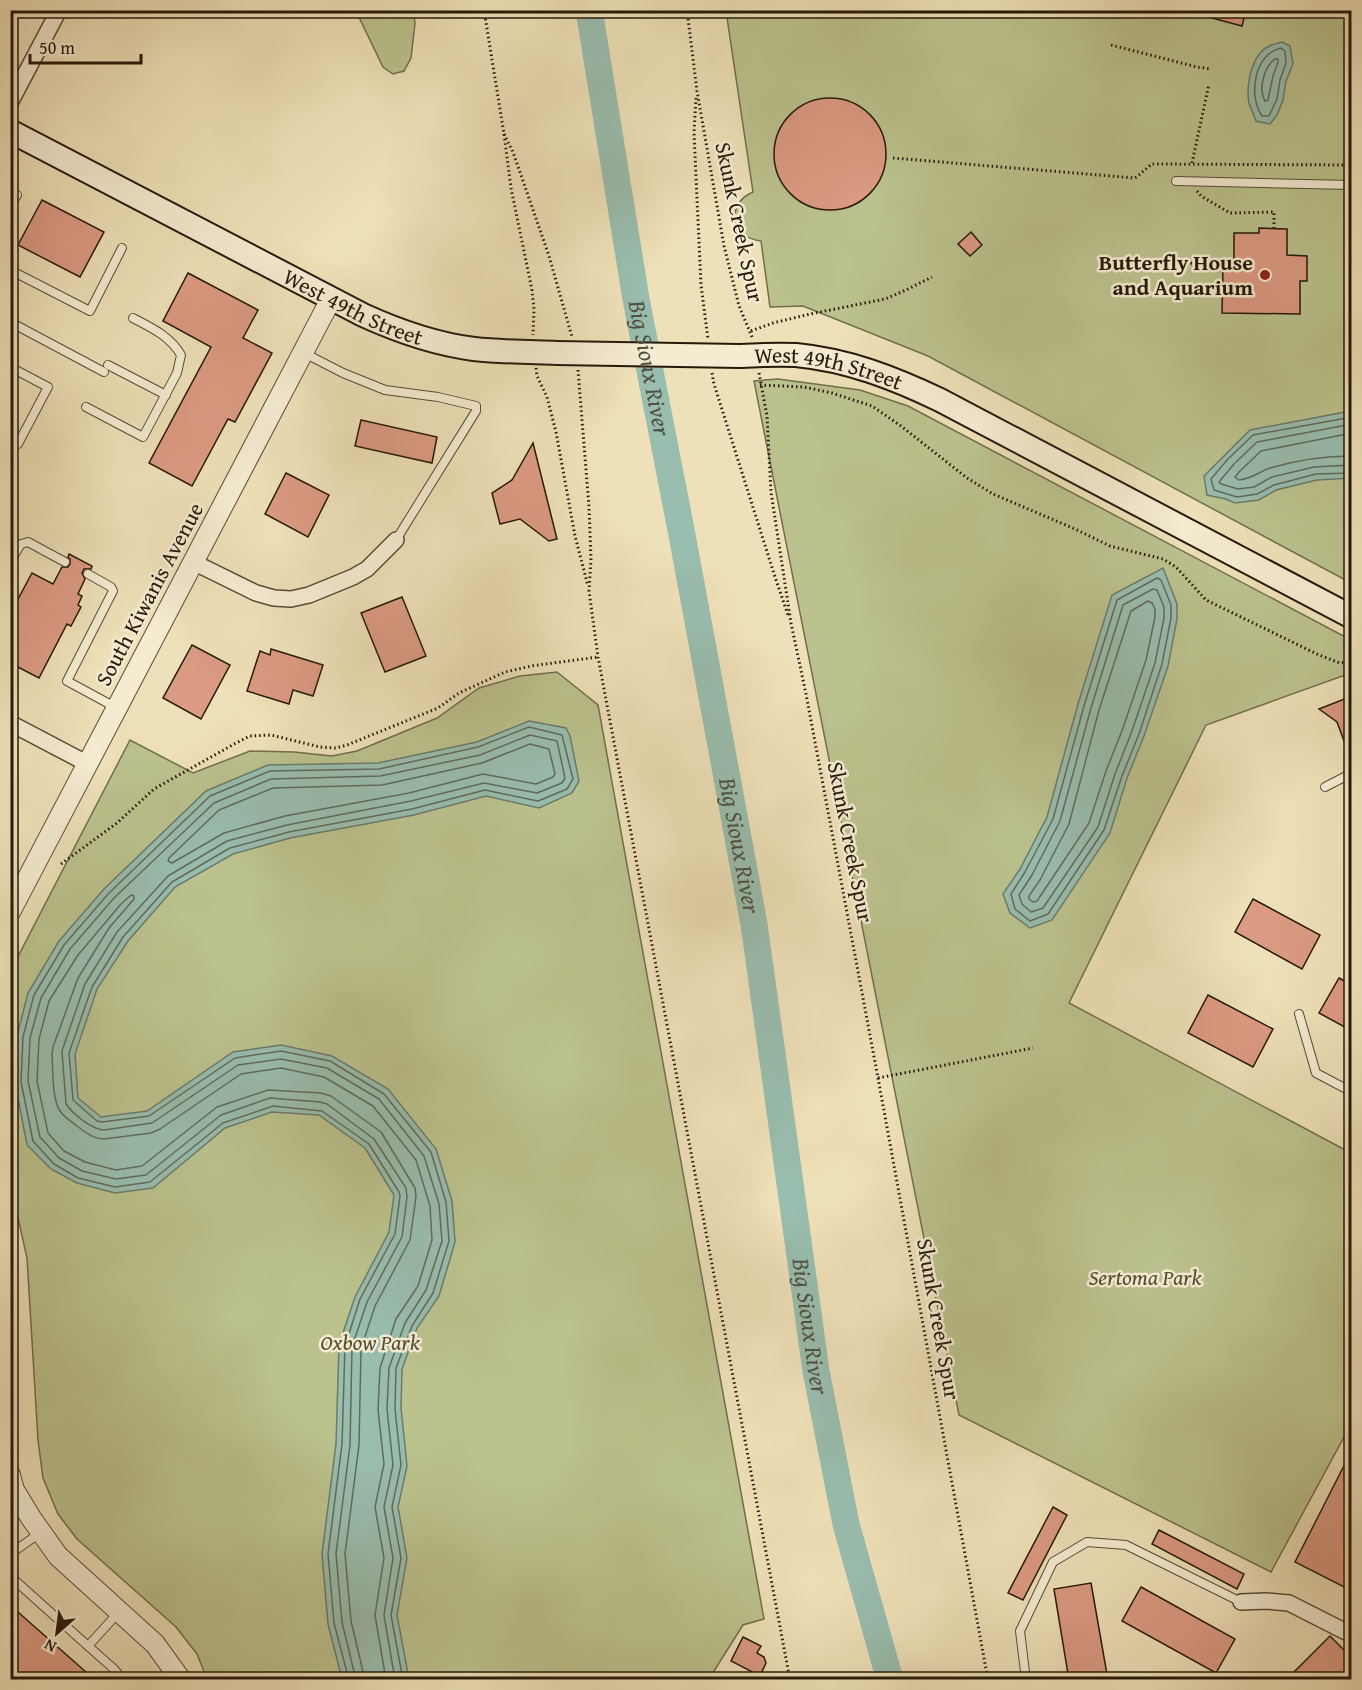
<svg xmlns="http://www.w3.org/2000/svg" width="1362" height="1690" font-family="'Gentium Book Plus',serif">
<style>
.green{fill:#bbc28d;stroke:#706e4c;stroke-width:1.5}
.water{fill:#99bdae;stroke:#6b7b6c;stroke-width:1.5}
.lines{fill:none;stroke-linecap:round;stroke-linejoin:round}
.shore{stroke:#606b5c;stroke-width:1.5}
.river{stroke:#99bdae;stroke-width:27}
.building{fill:#db9a82;stroke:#26190a;stroke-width:1.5}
.service-casing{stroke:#584b36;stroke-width:10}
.minor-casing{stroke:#584b36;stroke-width:18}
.tertiary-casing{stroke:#584b36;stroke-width:22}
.secondary-casing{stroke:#26190a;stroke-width:26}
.path{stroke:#26190a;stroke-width:3;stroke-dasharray:1.5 3;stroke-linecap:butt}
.service{stroke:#f4ebd1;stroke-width:8}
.minor{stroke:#f4ebd1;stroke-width:15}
.tertiary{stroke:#f4ebd1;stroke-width:20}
.secondary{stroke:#f4ebd1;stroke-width:22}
.secondary-bridge-casing{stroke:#26190a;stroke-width:26;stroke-linecap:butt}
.secondary-bridge{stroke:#f4ebd1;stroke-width:22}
.poi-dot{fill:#8f2418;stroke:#f4ebd1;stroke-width:2}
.labels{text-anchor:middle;stroke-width:5;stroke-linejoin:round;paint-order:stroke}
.street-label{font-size:22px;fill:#26190a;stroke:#f4ebd1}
.poi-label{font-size:22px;font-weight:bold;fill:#26190a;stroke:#f4ebd1;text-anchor:end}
.park-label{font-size:22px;font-style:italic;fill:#534c31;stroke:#f4ebd1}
.water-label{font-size:24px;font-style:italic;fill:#4e5243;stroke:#f4ebd1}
</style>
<rect width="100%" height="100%" fill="#eee0b8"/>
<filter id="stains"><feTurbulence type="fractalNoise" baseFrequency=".00333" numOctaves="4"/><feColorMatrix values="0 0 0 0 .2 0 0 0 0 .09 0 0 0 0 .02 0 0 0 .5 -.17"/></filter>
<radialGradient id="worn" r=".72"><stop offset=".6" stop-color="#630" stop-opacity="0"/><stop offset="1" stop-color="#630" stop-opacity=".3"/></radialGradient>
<!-- green -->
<g class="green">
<path d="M356 11H413L415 23 411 58 404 71 393 74 383 67Z"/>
<path d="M726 11H1351V583L928 356 803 306 770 307 761 241C731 238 725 204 753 192Z"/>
<path d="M778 379 860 390 908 406 1351 640V673L1206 725 1069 1003 1351 1153V1424L1271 1572 959 1415 754 381Z"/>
<path d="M557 672 598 705 764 1619 743 1625 709 1679H207L197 1654 176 1627 77 1539 58 1514 43 1478 38 1440 27 1258 18 1218 11 1196 10 972 130 740 193 773 250 751 294 752 332 756 357 751 437 718 479 688 520 676Z"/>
</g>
<!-- water -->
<g class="water">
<path d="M1282 42 1290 46 1293 64 1286 81 1283 100 1277 115 1270 124 1256 121C1254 115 1251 109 1249 103 1246 87 1250 65 1261 52 1266 46 1274 44 1282 42Z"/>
<path d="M1351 411V478L1317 480 1276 490 1259 500 1235 503 1226 499 1207 495 1204 476 1250 430Z"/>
<path d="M1163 568 1177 604V619L1168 666 1144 736 1127 778 1110 833 1052 920 1030 928 1010 913 1003 894 1020 869 1047 817 1078 704 1112 595Z"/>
<path d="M529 721 566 728 570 736 579 781 572 793 539 808 486 796 414 815 290 838 233 854 175 887 128 941 97 989 75 1054 78 1098 101 1117 147 1111 233 1052 281 1045 332 1056 388 1089 436 1149 452 1201 455 1242 439 1296 417 1328 402 1369 401 1408 407 1466 398 1507 407 1558 397 1615 409 1679H344L341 1675 328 1624 322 1554 336 1444 339 1345 355 1297 389 1232 394 1195 365 1148 319 1115 272 1112 225 1128 153 1188 115 1193 77 1183 51 1169 27 1145 15 1083 17 1036 28 993 59 941 104 889 206 791 268 765 378 763 477 742Z"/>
</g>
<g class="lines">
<!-- shore -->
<g class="shore">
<path d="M1281 48 1285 51 1286 63 1280 80 1277 99 1269 116H1262C1248 96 1254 54 1281 48Z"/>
<path d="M1275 59H1278V62L1273 76 1268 100 1265 101C1258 89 1264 67 1275 59Z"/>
<path d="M1352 417 1253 435 1228 459 1211 479 1214 490 1237 497 1257 494 1274 485 1316 474 1352 473"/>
<path d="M1352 424 1257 442 1234 464 1219 482 1221 484 1238 489 1254 487 1272 477 1314 467 1352 465"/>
<path d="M1352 433 1261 451 1240 471 1235 477 1239 480C1254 478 1258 472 1270 468 1297 460 1324 456 1352 456"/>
<path d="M1157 578 1161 580 1171 605V618L1162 664 1139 734 1122 776 1104 830 1048 914 1030 921 1015 909 1011 894 1025 872 1053 819 1084 706 1117 600Z"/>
<path d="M1153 589 1157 590 1164 607V618L1155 663 1132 731 1115 774 1098 827 1043 908 1031 912 1022 904 1019 895 1032 875 1060 821 1091 708 1123 605Z"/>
<path d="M1148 601 1152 603 1155 609V617L1146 660 1123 728 1106 771 1089 823 1037 901 1033 902 1029 899V896L1040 880 1069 824 1099 710 1131 611Z"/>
<path d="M530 744 549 749 555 774 553 777 536 784 483 774 409 793 285 816 224 833 172 863 168 861 169 858 219 810 273 788 382 785 482 763Z"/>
<path d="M349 1680 334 1623 328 1554 342 1444 345 1346 360 1299 395 1234 400 1196 399 1192 369 1144 322 1111 273 1106 223 1123 150 1182 115 1187 78 1178 54 1164 33 1141 21 1082 23 1037 34 995 64 945 109 893 210 796 270 771 379 769 478 747 529 727 562 735 573 779 567 789 538 801 485 790 412 809 289 832 230 848 172 882 123 937 92 987 69 1053 73 1100 97 1121 102 1122 149 1116 235 1058 281 1051 330 1061 384 1094 431 1152 446 1202 449 1241 433 1293 412 1326 396 1368 395 1409 401 1465 392 1507 401 1558 391 1615 403 1680"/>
<path d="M356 1680 342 1622 336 1554 350 1445 352 1347 367 1302 402 1237 407 1197 406 1188 374 1139 327 1104 320 1102 270 1098 221 1115 146 1175 116 1179 82 1171 59 1158 40 1137 28 1081 30 1038 41 998 70 949 114 898 214 803 271 779 380 776 480 755 530 735 557 741 565 778 562 783 537 793 484 783 411 801 287 825 227 841 168 876 117 932 85 984 62 1051 66 1104C73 1114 91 1129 104 1130L152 1123 238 1065 281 1059 327 1068 379 1099 424 1156 439 1204 442 1241 426 1290 405 1323 389 1368 387 1409 393 1465 384 1507 393 1558 384 1615 395 1680"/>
<path d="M365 1680 351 1621 345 1554 359 1445 361 1349 375 1306 410 1240 416 1197 415 1188 381 1132 331 1096 321 1093 268 1090 217 1107 142 1166 116 1170 85 1162 64 1151 48 1133 37 1081 39 1039 49 1001 78 955 121 904 131 895 134 896V899L109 928 78 978 53 1047 52 1055C53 1069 52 1100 60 1111 65 1118 72 1122 78 1127 87 1133 93 1139 104 1139L151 1133 160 1129 241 1074 281 1068 324 1077 373 1106 416 1160 430 1206 432 1240 418 1286 396 1319 380 1368 378 1410 384 1464 375 1507 384 1558 375 1615 386 1680"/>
</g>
<!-- river -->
<path class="river" id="s1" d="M589 10 636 299 682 535 754 924 816 1371 846 1524 890 1680"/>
</g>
<!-- building -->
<g class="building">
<path d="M1198 10H1246L1242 26 1197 14Z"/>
<circle cx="830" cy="154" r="56"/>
<path d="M42 200 104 232 80 277 18 245Z"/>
<path d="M1259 228 1287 229V255L1307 256V281H1300V314L1222 313 1223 269H1234V233H1259Z"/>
<path d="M971 232 982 245 970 256 958 244Z"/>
<path d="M188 273 258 310 243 338 272 353 235 422 228 419 192 486 149 463 211 347 163 321Z"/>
<path d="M361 420 437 437 432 463 355 446Z"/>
<path d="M533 443 557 539 549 541 520 519 500 524 492 493 512 480Z"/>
<path d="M286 473 329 495 308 537 265 514Z"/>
<path d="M69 554 92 566 91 569H84L82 573 85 579 78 594 82 596 78 605 81 607 71 626 67 624 39 678 10 663V614L32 573 53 584 62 567H68L70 564V559L68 557Z"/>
<path d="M402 597 426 656 385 672 361 613Z"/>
<path d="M192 645 230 665 201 719 163 698Z"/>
<path d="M271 649 323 665 313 696 293 690 289 704 247 691 260 651 270 655Z"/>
<path d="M1352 696V757H1350L1337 722 1319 709Z"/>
<path d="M1253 899 1320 935 1302 969 1235 932Z"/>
<path d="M1339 978 1352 985V1031L1319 1013Z"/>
<path d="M1208 995 1273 1029 1253 1067 1188 1033Z"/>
<path d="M1352 1450V1591L1295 1562Z"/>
<path d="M1053 1507 1067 1515 1023 1600 1008 1593Z"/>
<path d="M1159 1530 1244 1574 1237 1589 1152 1544Z"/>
<path d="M1091 1583 1108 1680H1069L1054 1589Z"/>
<path d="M1141 1587 1235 1639 1216 1673 1122 1621Z"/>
<path d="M10 1605 95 1680H10Z"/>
<path d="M1330 1636 1352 1658V1668L1340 1680H1286Z"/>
<path d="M743 1637 761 1646 757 1653 764 1657 766 1663 760 1676 731 1661Z"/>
</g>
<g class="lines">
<defs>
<g id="service">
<path d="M1176 181 1352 185"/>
<path d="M10 207 17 195"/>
<path d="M10 270 90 311 122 248"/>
<path d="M10 322 104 372"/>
<path d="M304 353 343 373 385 390 438 397 476 406V411L396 540"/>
<path d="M108 365 166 395"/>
<path d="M10 367 48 387 18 444"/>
<path d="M86 407 143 437 177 373 181 355C170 336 152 328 133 318"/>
<path d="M10 562 21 544 28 542 65 562"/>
<path d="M88 574 111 587 113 591 67 681 115 707"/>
<path d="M1325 787 1352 773"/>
<path d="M1299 1014 1316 1073 1352 1092"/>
<path d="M10 1554 40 1533"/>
<path d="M10 1576 88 1646 119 1612"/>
<path d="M88 1646 114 1669 123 1680"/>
<path d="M1026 1680 1020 1631 1053 1562 1087 1542 1126 1545 1241 1602"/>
</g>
<g id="minor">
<path d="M10 103 59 10"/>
<path d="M193 562 256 593 274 598 291 599 309 595 353 577 367 569 396 540"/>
<path d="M10 723 88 764"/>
<path d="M1241 1602 1266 1601 1289 1603 1352 1635"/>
</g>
<g id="tertiary">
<path d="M10 912 331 299"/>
<path d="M10 1475 14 1490 31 1518 58 1556 155 1644 181 1680"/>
</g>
<g id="secondary">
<path id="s2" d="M10 131 363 315C398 331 435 344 474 349 502 352 530 352 557 353"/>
<path id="s3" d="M740 356C758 355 777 354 796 355 848 360 894 378 940 400L1352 617"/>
</g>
</defs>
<!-- service casing -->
<use href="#service" class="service-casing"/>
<!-- minor casing -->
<use href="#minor" class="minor-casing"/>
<!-- tertiary casing -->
<use href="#tertiary" class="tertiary-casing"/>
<!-- secondary casing -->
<use href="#secondary" class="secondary-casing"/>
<!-- path -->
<g class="path">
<path d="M484 10 504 134 511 188 532 290 534 309 533 335"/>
<path d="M687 10 697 91 724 246 739 306 752 337"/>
<path d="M1324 10 1342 12 1352 11"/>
<path d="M1111 45 1197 67 1211 69"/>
<path d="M696 98 694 133 701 285 708 339"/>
<path d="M504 134 513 152 549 256 572 337"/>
<path d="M893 158 1135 178 1152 164 1352 165"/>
<path d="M1192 163 1209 84"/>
<path d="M1197 191 1201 196 1230 213 1274 212V228"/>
<path d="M1177 264 1234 261"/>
<path d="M751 331 773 323 810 314 885 299 906 290 932 277"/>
<path d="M536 368 537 376 547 397 556 432 575 536 588 586"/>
<path d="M578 370 589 507 591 559 589 591 598 657 790 1680"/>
<path d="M712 373 714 384 775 577 788 615"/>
<path d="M759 373 767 416 771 492 791 623 806 694 878 1078 988 1680"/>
<path d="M760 385 804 387 832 393 872 406 901 426 967 478 993 494 1075 529 1110 546 1163 559 1176 567 1206 600 1319 655 1340 663 1352 662"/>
<path d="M61 864 117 823 154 789 236 743 250 736 271 735 320 747 336 748 347 745 438 708 459 693 505 672 531 666 598 657"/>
<path d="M878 1078 1033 1048"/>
</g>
<!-- service -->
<use href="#service" class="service"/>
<!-- minor -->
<use href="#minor" class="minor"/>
<!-- tertiary -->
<use href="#tertiary" class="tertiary"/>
<!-- secondary -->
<use href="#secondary" class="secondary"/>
<defs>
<path id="secondary-bridge" d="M557 353 740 356"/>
</defs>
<!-- secondary-bridge casing -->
<use href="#secondary-bridge" class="secondary-bridge-casing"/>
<!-- secondary-bridge -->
<use href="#secondary-bridge" class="secondary-bridge"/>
</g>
<!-- markers -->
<circle class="poi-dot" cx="1265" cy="275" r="6"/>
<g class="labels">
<!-- street labels -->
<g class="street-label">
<text transform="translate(740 222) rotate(78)" y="8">Skunk Creek Spur</text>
<text dy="8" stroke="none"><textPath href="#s2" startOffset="386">West 49th Street</textPath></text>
<text dy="8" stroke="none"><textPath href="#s3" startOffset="90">West 49th Street</textPath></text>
<text transform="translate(149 594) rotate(-62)" y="8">South Kiwanis Avenue</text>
<text transform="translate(851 842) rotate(79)" y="8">Skunk Creek Spur</text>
<text transform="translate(939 1319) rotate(80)" y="8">Skunk Creek Spur</text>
</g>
<!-- poi labels -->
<g class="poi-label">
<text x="1253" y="270">Butterfly House<tspan x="1253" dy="25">and Aquarium</tspan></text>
</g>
<!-- park labels -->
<g class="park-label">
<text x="1145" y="1285">Sertoma Park</text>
<text x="370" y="1350">Oxbow Park</text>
</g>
<!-- water labels -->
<g class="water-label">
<text dy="8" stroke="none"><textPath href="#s1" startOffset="363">Big Sioux River</textPath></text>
<text dy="8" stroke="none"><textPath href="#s1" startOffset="849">Big Sioux River</textPath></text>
<text dy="8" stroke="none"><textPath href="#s1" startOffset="1335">Big Sioux River</textPath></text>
</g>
</g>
<!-- margin -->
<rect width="1362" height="1690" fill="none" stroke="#eee0b8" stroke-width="36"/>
<rect x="12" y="12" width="1338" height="1666" fill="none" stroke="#26190a" stroke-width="3"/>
<rect x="18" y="18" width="1326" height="1654" fill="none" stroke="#26190a" stroke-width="1.5"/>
<!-- north arrow -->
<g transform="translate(57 1633) rotate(208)" stroke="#f4ebd1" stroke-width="4.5" paint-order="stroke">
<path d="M0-4.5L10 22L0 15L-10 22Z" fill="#26190a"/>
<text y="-9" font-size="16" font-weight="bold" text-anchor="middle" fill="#26190a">N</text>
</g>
<!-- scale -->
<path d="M30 54v9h111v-9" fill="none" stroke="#26190a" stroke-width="3"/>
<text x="39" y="54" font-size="18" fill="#26190a" stroke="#f4ebd1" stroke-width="4.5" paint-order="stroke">50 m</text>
<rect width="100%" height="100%" filter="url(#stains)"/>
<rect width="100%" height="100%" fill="url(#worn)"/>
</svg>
